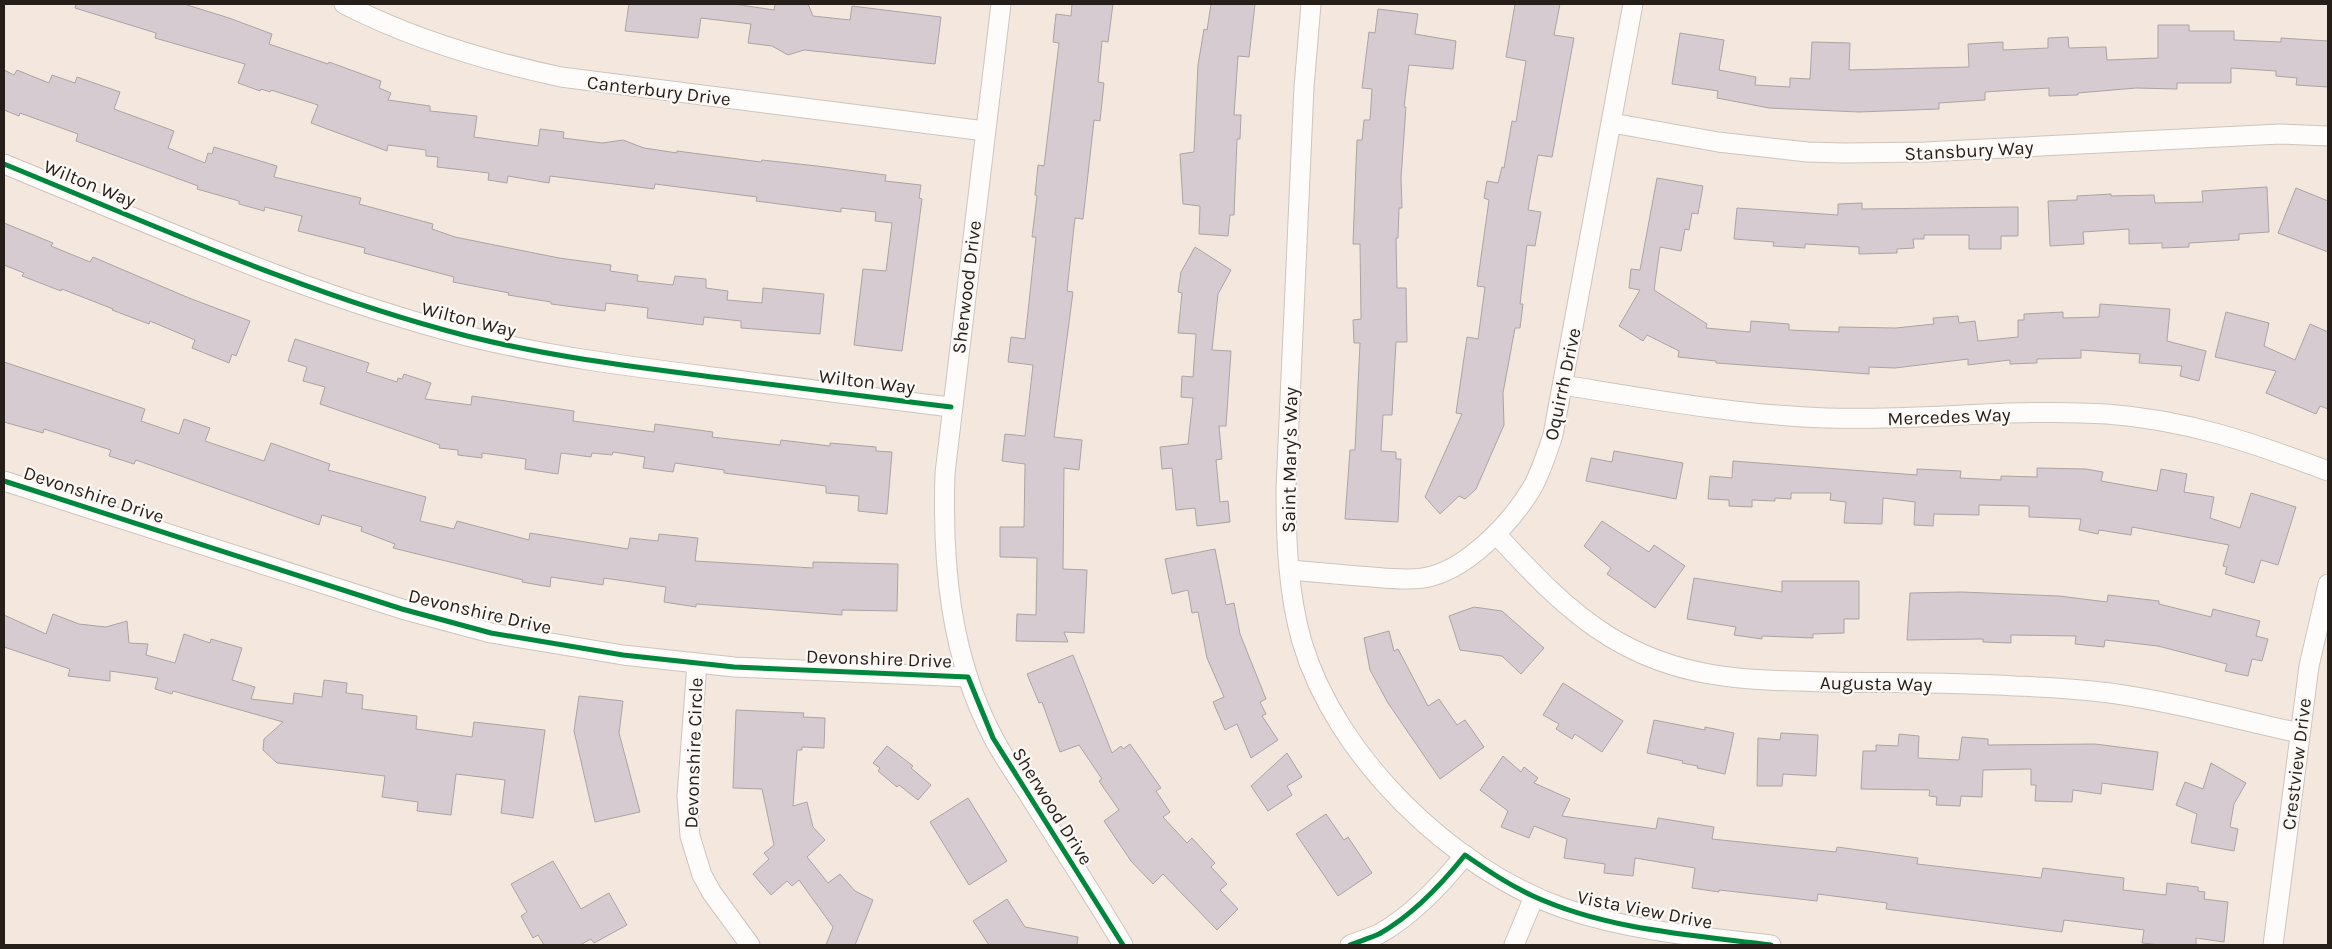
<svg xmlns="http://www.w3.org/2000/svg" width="2332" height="949" font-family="Karla,sans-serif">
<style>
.building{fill:#d6cbd0;stroke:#aca4a4}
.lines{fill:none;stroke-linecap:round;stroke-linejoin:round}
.minor-casing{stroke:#cdc4bc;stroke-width:21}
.minor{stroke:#fdfcfa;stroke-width:19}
.cycleway-casing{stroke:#fcf8f5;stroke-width:8}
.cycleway{stroke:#00873e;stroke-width:5}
.labels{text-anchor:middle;stroke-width:4.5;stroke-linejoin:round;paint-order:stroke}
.street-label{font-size:19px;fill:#261e18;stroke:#fcf8f5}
</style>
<rect width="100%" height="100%" fill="#f4e8de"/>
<!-- building -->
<g class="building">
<path d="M76 4H184L229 18 272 34 269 44 328 64 329 62 381 81 379 88 391 93 388 100 430 106V111L477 116 474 137 538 146 540 129 564 132 563 138 602 143 623 140 644 148 677 153V151L761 162 762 160 817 166 886 175 885 181 921 185 919 198 922 199 902 351 854 345 863 269 886 271 892 223 875 221 876 212 841 208V212L756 201 757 197 655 184 654 189 550 176 549 183 508 176 507 183 488 180 489 173 437 167 438 157 426 156V150L388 145 387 151 311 123 318 105 271 90 270 92 261 89 260 91 238 83 245 64 155 38 156 33 75 8Z"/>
<path d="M629 4H734L774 10 775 4H808L813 16 850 20 852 6 941 17 935 64 804 50 788 55 772 46 748 43 751 24 701 18 698 38 625 31Z"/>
<path d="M1072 4H1113L1108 42 1102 41 1098 82 1104 83 1100 121 1094 120 1083 219 1075 218 1067 291 1073 292 1054 437 1082 440 1079 470 1064 468 1063 569 1087 570 1084 633 1064 632 1068 642 1016 641 1017 614 1036 615 1037 558 1000 557V527H1024L1025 464 1002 461 1005 434 1025 436 1033 365 1008 362 1011 337 1025 339 1036 237H1032L1037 196 1035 195 1038 165 1044 166 1059 43 1053 42 1056 14 1071 16Z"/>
<path d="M1211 4H1255L1249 57 1238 56 1234 115H1241L1240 139H1237L1234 215H1230L1228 236 1199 234 1200 206 1183 204 1180 154 1194 152 1198 65 1204 29 1207 30Z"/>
<path d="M1515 4H1560L1554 35 1574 38 1552 157 1538 155 1528 210 1541 212 1535 246 1527 245 1520 304H1523L1520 328H1515L1503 393 1504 425 1476 489 1465 499 1459 496 1440 514 1425 497 1462 414 1456 413 1467 337 1478 339 1485 287 1477 286 1489 200 1484 198 1487 181 1498 183 1502 167 1504 168 1512 121 1516 122 1526 61 1506 57Z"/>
<path d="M1378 9 1418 14 1415 34 1456 41 1453 69 1409 65 1404 107H1406L1401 178 1402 208H1399L1398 238H1396L1397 288H1406L1407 342H1396L1392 415H1383L1381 451 1396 452V459H1401L1398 522 1345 519 1350 450H1355L1360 343H1354L1353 320 1361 319 1360 244H1353L1356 164 1357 140H1362L1364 120H1370L1372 89 1362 88 1369 32 1375 33Z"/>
<path d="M2158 25H2189V31H2234V40L2281 42V38L2328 41V87L2296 85 2297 78 2276 76V71L2231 68V83H2177V89L2136 88 2078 93V95L2049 96V88L1985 92V100L1939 103V109L1859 112 1769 108 1717 98 1718 91 1672 84 1680 33 1724 40 1719 70 1756 77 1755 85 1790 87V78L1810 79 1812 42 1850 43 1849 70 1969 67 1968 44 2003 42V50L2048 48V38L2068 37 2069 48 2106 47 2107 60 2158 58Z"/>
<path d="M4 70 14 75 17 70 49 83 52 75 75 83 77 77 120 92 114 109 174 131 168 148 205 163 208 153 212 154 214 147 277 166 274 177 361 198 359 204 433 224 432 229 455 237 559 258 611 265 610 271 638 275 637 281 673 285 675 276 706 279V288L728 291 727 300 762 303 763 288 824 294 820 334 741 328V321L704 317 703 325 647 318 648 308 606 303 605 311 551 304V302L508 295 509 293 453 282 454 277 364 253 365 248 298 231 302 216 265 207 264 211 239 204V201L197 189 198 186 76 141 78 134 20 113 19 116 4 110Z"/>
<path d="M1657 178 1703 186 1698 214 1692 213 1689 230 1685 229 1681 251 1660 247 1654 290 1707 324 1706 328 1750 332 1751 321 1789 324V330L1839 332V327L1896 328 1934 324 1933 318 1958 316 1959 323 1975 321 1978 341 2018 337V320H2024V314L2063 312V318L2099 317 2100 304 2170 309 2167 341 2206 351 2199 381 2180 376 2182 366 2139 363 2140 354 2081 350V358L2037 359V363L2010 364V360L1968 365V359L1895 368 1869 367V374L1716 363V361L1678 357 1679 351 1647 335 1643 341 1619 326 1640 290 1629 288 1631 269 1640 270Z"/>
<path d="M2267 187 2269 232 2239 234V240L2189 243V247L2162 248V243L2129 244V229L2083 232 2084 244 2050 246 2048 201 2077 200V196L2111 194V196L2154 195 2155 203 2203 202 2202 191Z"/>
<path d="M2296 188 2328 201V252L2278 233Z"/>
<path d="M1862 203V209L2018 207V236H2001V249H1969V235H1924V239H1913L1914 248 1897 249V253L1859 254V247L1805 244V248L1773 246 1774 242 1734 239 1737 208 1838 215V204Z"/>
<path d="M4 223 53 243 51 246 90 262 93 257 189 298 250 321 236 356 232 354 229 363 192 348 195 340 150 321 149 324 112 310 113 309 62 289 61 291 22 276 24 273 4 265Z"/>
<path d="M1195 247 1231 270 1218 294 1212 350 1231 351 1226 426H1219L1222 459 1216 460 1220 502 1228 501 1230 522 1197 526 1195 508 1176 510 1172 468 1162 469 1160 447 1188 444 1193 398 1181 397 1182 376 1193 377 1196 334 1178 333 1182 293 1178 292 1181 272Z"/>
<path d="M2226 312 2269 323 2264 346 2295 360 2310 324 2328 332V409L2320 406 2316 414 2266 393 2276 371 2215 357Z"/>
<path d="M295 339 369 363 366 372 397 382 398 378 402 379 404 374 431 383 425 399 471 405 472 396 574 411 573 421 654 432 655 424 713 432 712 437 780 445 781 440 830 446V443L876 447V451L892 452 887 514 858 511 859 496 826 493V486L724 473V470L675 463 673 472 643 468 645 457 613 452 612 455 592 453 591 457 561 453 558 474 525 469 526 459 482 453V458L458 455V450L439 448 440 445 320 404 325 387 303 381 307 367 288 361Z"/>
<path d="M4 362 145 409 141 421 179 434 184 419 210 428 205 441 264 461 271 443 330 464 328 470 426 497 420 521 454 529 457 521 529 540 530 533 628 549 630 538 658 541 659 534 698 538 695 561 813 568V562L898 564 897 611 842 610V615L696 604V607L664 602 666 587 604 578 603 585 551 577 550 587 522 582 523 580 393 548 395 544 361 531 362 527 322 515 319 525 136 460 134 464 109 456 111 450 44 429 43 433 4 422Z"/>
<path d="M1614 451 1683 463 1676 499 1586 481 1591 458 1612 462Z"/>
<path d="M1733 461 1917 475V469L1961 471 1960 478 2001 480V476L2037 477V468L2086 469 2103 472 2101 481 2157 491 2161 469 2187 474 2184 492 2214 497 2210 518 2240 528 2251 493 2296 507 2278 565 2261 560 2254 583 2225 574 2227 567 2223 566 2229 545 2132 527 2131 535 2099 530 2098 534 2079 530 2081 519 2029 517V506L1979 505V515L1934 514 1933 526 1914 525 1915 502 1883 498 1882 524 1844 523 1846 502 1830 500 1831 493H1791V499L1775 498V501L1752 500V507L1729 506V500L1708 499 1710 476 1732 478Z"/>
<path d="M1602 521 1649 552 1654 545 1685 566 1655 608 1607 574 1611 568 1584 546Z"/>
<path d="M1215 549 1226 605 1234 603 1240 634 1266 699 1260 702 1266 714 1262 716 1278 740 1251 758 1237 724 1225 730 1213 702 1224 697 1207 658 1198 612 1192 613 1188 590 1172 594 1165 559Z"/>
<path d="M1694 578 1782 592V581H1859V619H1844V633L1813 634V638L1762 636V639L1734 635 1736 627 1687 619Z"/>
<path d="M1962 592 2059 596 2107 602 2108 595 2159 601V604L2211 617 2213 609 2260 621 2256 636 2268 639 2262 661 2252 659 2248 676 2225 671 2227 664 2158 646 2105 640 2104 647 2075 644 2076 636 2011 635V643L1983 642V639L1907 640 1910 593Z"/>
<path d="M1474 607 1502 611 1544 648 1521 674 1502 656 1460 650 1449 616Z"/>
<path d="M53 614 79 624 106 627 127 621 129 643 148 644 146 655 175 663 184 634 210 643 211 639 242 648 232 680 255 687 251 699 293 704 294 693 322 697 324 680 347 683 346 693 363 695 362 709 417 716 416 729 472 737 474 722 545 730 533 818 501 813 505 780 456 774 451 815 417 811 418 802 382 797 385 776 277 763 263 750 264 739 283 722 173 691 172 694 155 689 158 678 110 671V681L68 676 70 669 4 647V615L46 634Z"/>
<path d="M1389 631 1394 651 1398 649 1428 706 1439 699 1457 725 1465 720 1484 747 1440 779 1388 703 1370 670 1364 638Z"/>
<path d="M1073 655 1112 753 1121 746 1123 749 1130 744 1161 788 1156 791 1170 812 1163 817 1187 843 1192 838 1215 863 1211 867 1227 884 1220 890 1238 909 1217 930 1163 874 1153 884 1131 861 1104 821 1119 810 1099 781 1102 779 1079 745 1060 752 1042 702 1039 703 1027 674Z"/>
<path d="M1563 683 1623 721 1602 752 1575 734 1572 739 1556 729 1559 724 1543 715Z"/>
<path d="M579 696 623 701 619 733 640 812 595 822 574 731Z"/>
<path d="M736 710 804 713 803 717 825 718 824 748 802 747V750H797L793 806 807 802 813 827 825 840 807 857 828 883 840 874 855 891 873 900 855 945H826L833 927 799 880 792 886 787 881 771 895 753 874 769 859 764 853 774 845 762 789 733 788Z"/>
<path d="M1654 720 1705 730V727L1734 733 1725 774 1697 768 1698 766 1682 763 1683 761 1647 753Z"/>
<path d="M1781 733 1818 735 1816 776 1783 774 1782 786H1757L1758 738 1780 740Z"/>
<path d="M1899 734 1919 736 1918 758 1959 760 1962 737 1988 739V745L2095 744 2158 752 2153 790 2102 783 2101 794 2073 790 2072 802 2035 801 2036 785H2031V769L1983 770 1982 797 1961 796 1960 806 1936 805 1937 797 1929 796 1930 790 1861 789 1863 751H1876V745L1898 746Z"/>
<path d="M887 746 913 766 911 768 931 785 918 800 899 785 897 787 878 771 880 768 873 763Z"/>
<path d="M1287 753 1302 777 1287 786 1292 795 1268 811 1251 786Z"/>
<path d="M1503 756 1521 772 1524 767 1538 778 1534 783 1570 799 1562 816 1656 829 1658 818 1714 827 1712 839 1836 852 1837 847 1918 858 1917 864 2041 878 2043 868 2124 878 2123 890 2166 895 2167 883 2198 887V891L2205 892 2204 899 2228 902 2224 942 2196 938V945H2160L2142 943 2144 930 2064 920 2062 932 1886 909 1887 903 1818 894 1817 901 1719 890V892L1692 888 1695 868 1635 858 1633 876 1604 873 1605 864 1564 858 1567 839 1534 826 1529 838 1501 827 1508 811 1480 790Z"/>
<path d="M2211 763 2246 783 2234 804 2230 827 2238 829 2234 851 2191 843 2197 814 2176 805 2185 782 2203 789Z"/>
<path d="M968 798 1007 861 969 885 930 822Z"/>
<path d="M1326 814 1344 840 1348 837 1372 873 1338 896 1296 834Z"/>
<path d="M553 861 581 909 609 893 627 925 594 943 591 939 580 945H544L538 935 533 938 521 916 527 912 511 884Z"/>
<path d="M1007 899 1025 927 1078 937 1077 945H989L973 921Z"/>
</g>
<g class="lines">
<defs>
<g id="minor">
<path d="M344 4C412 39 486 61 561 77L985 131"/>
<path d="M1001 4 945 473C942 563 950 656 993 737 1003 757 1017 776 1029 795 1060 845 1093 894 1123 945"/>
<path d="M1311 4 1304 87 1286 489C1286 540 1288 593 1302 642 1336 757 1452 869 1563 908 1630 931 1702 937 1771 945"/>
<path d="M1612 123 1718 142 1807 152 1845 153 1925 152 2280 134 2328 136"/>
<path d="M4 164C156 226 307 295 467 336 551 357 635 367 721 378 797 388 874 398 951 407"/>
<path d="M1563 385C1650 399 1738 415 1826 418 1920 421 2013 408 2107 414 2187 420 2254 443 2328 471"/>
<path d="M4 481 402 609 491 633 623 655 734 667 968 677"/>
<path d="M1496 534C1531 572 1566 610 1610 637 1682 681 1750 680 1830 682 1892 683 1954 682 2015 686 2047 687 2078 689 2110 693 2174 702 2236 719 2299 733"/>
<path d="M1290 570C1313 572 1335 574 1358 576 1380 577 1401 581 1423 578 1465 572 1511 523 1532 488 1541 472 1547 453 1553 435L1633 4"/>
<path d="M697 664 687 796 690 836 702 875 712 893 750 945"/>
<path d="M1350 945C1360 941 1370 938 1379 934 1413 915 1441 885 1465 855"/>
<path d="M1514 945 1534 897"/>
<path d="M2273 945 2309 666 2328 584"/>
</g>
</defs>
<!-- minor casing -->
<use href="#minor" class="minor-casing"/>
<!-- minor -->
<use href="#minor" class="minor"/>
<defs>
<g id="cycleway">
<path d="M4 164C156 226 307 295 467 336 551 357 635 367 721 378 797 388 874 398 951 407"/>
<path d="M4 481 402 609 491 633 623 655 734 667 968 677 993 738 1123 945"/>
<path d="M1350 945C1360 941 1370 938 1379 934 1413 915 1441 885 1465 855 1487 870 1509 885 1533 896 1607 930 1692 935 1771 945"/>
</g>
</defs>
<!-- cycleway casing -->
<use href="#cycleway" class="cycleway-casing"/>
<!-- cycleway -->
<use href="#cycleway" class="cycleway"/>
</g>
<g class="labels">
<!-- street labels -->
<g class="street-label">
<text transform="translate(659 90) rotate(7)" y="7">Canterbury Drive</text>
<text transform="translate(1969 150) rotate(-3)" y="7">Stansbury Way</text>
<text transform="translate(90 183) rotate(22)" y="7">Wilton Way</text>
<text transform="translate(966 287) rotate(-83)" y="7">Sherwood Drive</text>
<text transform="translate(469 319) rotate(14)" y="7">Wilton Way</text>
<text transform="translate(867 381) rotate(7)" y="7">Wilton Way</text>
<text transform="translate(1562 384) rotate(-78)" y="7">Oquirrh Drive</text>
<text transform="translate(1949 416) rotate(-2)" y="7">Mercedes Way</text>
<text transform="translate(1289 460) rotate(-89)" y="7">Saint Mary's Way</text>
<text transform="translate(94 494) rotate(18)" y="7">Devonshire Drive</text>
<text transform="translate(480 611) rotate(13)" y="7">Devonshire Drive</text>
<text transform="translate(879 658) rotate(2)" y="7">Devonshire Drive</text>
<text transform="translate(1876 683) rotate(1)" y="7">Augusta Way</text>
<text transform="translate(693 753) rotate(-88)" y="7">Devonshire Circle</text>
<text transform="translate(2296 764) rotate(-83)" y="7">Crestview Drive</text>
<text transform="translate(1053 806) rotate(58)" y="7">Sherwood Drive</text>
<text transform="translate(1645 909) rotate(11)" y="7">Vista View Drive</text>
</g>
</g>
<!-- border -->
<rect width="2332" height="949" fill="none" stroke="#261e18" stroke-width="10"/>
</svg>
